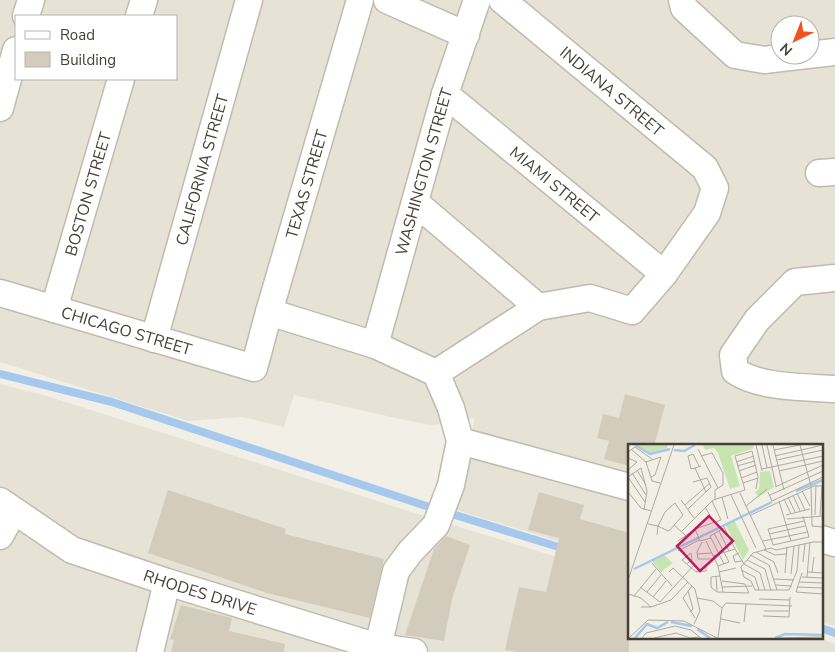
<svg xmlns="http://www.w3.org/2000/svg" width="835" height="652" font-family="'Nunito Sans',sans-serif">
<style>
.residential{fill:#e6e2d5;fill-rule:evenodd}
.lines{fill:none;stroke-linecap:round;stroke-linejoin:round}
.stream{stroke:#a5c8ec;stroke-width:8}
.building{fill:#d3ccbc}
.street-casing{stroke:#c0bbac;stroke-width:29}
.street{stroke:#fff;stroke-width:26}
.labels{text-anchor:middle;stroke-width:4.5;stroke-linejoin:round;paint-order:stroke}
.street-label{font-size:16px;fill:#454036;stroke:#fff}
.inset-river{fill:none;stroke:#a5c8ec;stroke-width:2.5}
.inset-road{fill:none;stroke:#adaaa0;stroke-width:1}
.view{fill:#c2185b;fill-opacity:0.15;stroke:#c2185b;stroke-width:2.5}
.inset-edge{fill:none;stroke:#454036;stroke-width:2.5}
</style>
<rect width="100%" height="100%" fill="#f2f0e6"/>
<!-- residential -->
<g class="residential">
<path d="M0 0H835V626L821 622V446H629V563L450 508 467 453 475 418 432 425 400 419 294 395 284 427 242 417 188 421 0 362ZM16 16H176V79H16ZM780 25H810V55H780Z"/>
<path d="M0 384 47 396 456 526 629 579V638H819L835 644V652H0Z"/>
</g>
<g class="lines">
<!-- stream -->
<g class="stream">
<path d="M0 374 112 402 423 505 565 549"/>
<path d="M821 628 835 633"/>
</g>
</g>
<!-- building -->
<g class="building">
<path d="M625 394 665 405 654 446H629V466L604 459 609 441 597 438 603 414 619 418Z"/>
<path d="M168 490 286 529 285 534 384 559 370 618 267 593 148 553Z"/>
<path d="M539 492 584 505 580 519 629 533V652H519L505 650 519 587 546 592 559 538 528 530Z"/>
<path d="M446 536 470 545 452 599 444 641 405 635 434 549Z"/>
<path d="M181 605 232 618 229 631 285 644 284 652H171L174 640 170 639Z"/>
</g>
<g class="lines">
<defs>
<g id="street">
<path d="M387 0 466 35"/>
<path d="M682 0 684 8 735 55 764 60 835 52"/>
<path d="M26 16 31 0"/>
<path d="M139 16 144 0"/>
<path id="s1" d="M445 94 664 274"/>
<path d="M0 108 16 50"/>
<path d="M819 173 835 172"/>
<path d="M416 203 538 307"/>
<path d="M835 278 795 282 757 320 733 355 735 371C760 388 804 387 835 389"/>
<path id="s2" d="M0 293 254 368 269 312 360 0"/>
<path id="s3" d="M54 309 121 79"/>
<path d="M269 312 375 345 436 373 451 408 460 441 451 485 436 525 410 552 396 571 378 647"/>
<path id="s4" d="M154 339 249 0"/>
<path id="s5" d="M375 345 445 94 477 0"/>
<path d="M436 373 538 307 590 298 632 311 664 274 707 213 715 188 705 168 502 0"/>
<path d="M460 441 629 487"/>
<path id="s6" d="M0 501 72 550 167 582 378 647 414 652"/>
<path d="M0 536 14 511"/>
<path d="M821 539 835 543"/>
<path d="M150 652 167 582"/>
</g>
</defs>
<!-- street casing -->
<use href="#street" class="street-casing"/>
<!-- street -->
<use href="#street" class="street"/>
</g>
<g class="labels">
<!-- street labels -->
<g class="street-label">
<text transform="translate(612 91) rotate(40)" y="6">INDIANA STREET</text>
<text dy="6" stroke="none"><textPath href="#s4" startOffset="176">CALIFORNIA STREET</textPath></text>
<text dy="6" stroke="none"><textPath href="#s5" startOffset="180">WASHINGTON STREET</textPath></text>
<text dy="6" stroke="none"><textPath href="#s2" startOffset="456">TEXAS STREET</textPath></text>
<text dy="6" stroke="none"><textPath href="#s1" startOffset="142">MIAMI STREET</textPath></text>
<text dy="6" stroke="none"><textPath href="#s3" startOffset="120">BOSTON STREET</textPath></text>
<text dy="6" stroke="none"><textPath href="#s2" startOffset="132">CHICAGO STREET</textPath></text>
<text dy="6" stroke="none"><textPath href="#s6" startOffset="222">RHODES DRIVE</textPath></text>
</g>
</g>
<!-- overview -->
<g transform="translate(628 444)">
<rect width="195" height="195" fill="#f2f0e6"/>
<path d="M10 1H40L39 4 21 9ZM75 1H125L126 4 103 12 112 42 102 45 90 9 86 4 77 6ZM142 27 146 43 131 53 127 48 131 45 132 28ZM106 76 121 106 115 116 97 80ZM35 110 45 119 33 128 24 117Z" fill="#c8e5b1"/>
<path class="inset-river" d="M7 1 22 10 42 5M46 6 56 7 67 1M168 47 195 36M6 125 144 58M43 178 64 182M69 185 82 194M7 194 19 180 29 184 40 178M147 194 157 190 195 191"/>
<path class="inset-road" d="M128 1 134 27M134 1 139 24M139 1 148 42M145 1 156 46M172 1 183 42 184 82 195 83M70 5 90 44M4 6 18 18 24 37 32 39M146 6 172 1M0 8 7 3 24 15M73 12 84 9 95 29V41L87 46V55M147 12 195 1M0 14 9 18 0 26M149 16 195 6M18 18 33 13 27 31 23 33M108 18 126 12M71 22 65 10 60 12 63 25 67 24 73 22M109 22 127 17M67 24 78 48M134 25 195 12M9 26 18 41M111 27 128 21M151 27 195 17M4 29 18 51M113 34 129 28M115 39 130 34M147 43 195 21M174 47 182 62M0 48 13 64 23 67M140 48 144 57 195 33M112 49 138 105M169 49 177 66M103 51 128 104M142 51 195 27M165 51 172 67M94 53 100 75M160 53 167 68M156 55 163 70M53 56 66 74M151 57 163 97M57 61 82 39M118 62 139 45M77 63 86 78M60 65 83 43 79 34 65 38M16 66 19 47 13 24 0 33 17 58M123 71 186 42H195M158 71 182 65M187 71 188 41M175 72 181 93 145 101 140 85 176 77M192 72 194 42M159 75 195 72M20 80 30 82 40 87 42 86 55 71 47 59 37 68 30 82 29 91M46 81 58 92M95 81 107 105M67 85 72 97 83 94M54 87 85 56 117 46 107 12 124 7 130 33 128 45M91 87 101 107M86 89 101 118 90 122M141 90 177 82M50 97 67 85 93 76 84 57M78 97 90 122 95 148M135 97 180 88M74 98 69 108 70 115H87M171 101 169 127 161 146H127L123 137 116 133 113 123 125 109 143 104 148 106 185 98H195M107 105 116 120 132 129 137 146M136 106 147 111 158 110M50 107 71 96M128 108 146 118 150 129M111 109 105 112 107 118 114 117M69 110 84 109M122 111 141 121 149 146M85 112 107 105M119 116 137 125 143 147M175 118 177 100M24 119 44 142M59 120 64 115 63 109 54 116 68 128 78 127V122L68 128M96 120 82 92 96 84M113 126 127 133 131 146M41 128 45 124 67 145 72 167 66 180M91 128 108 124M179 128 195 129M184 128 186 113M157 129 159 103M174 129 168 148 195 150M163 130 166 102M88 132 89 147M92 132 83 133V143L89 148 121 149M174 133 195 134M179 133 182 98M146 135 166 136M0 136 46 1M94 137 117 140 121 149M171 138 195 139M147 141 164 142M64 142 55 154 67 174M12 143 32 158 67 120M94 143 124 142M169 143 195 144M60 147 65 165 62 168M19 148 33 131M0 150 13 154 23 163M6 152 28 125M25 153 38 137M69 154 85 157 94 164M131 155 162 156M13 163H23L43 156 60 138M136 167H161M135 172 161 173 162 153M93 175 112 179M116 178 118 160M1 194 20 176 56 177 89 194M14 194 18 189 47 182 63 186 73 194M26 194 48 189 62 194 71 193M90 194 94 164 98 159 164 162M150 194 195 193"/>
<path class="view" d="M81 72 105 97 72 127 49 102Z"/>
<rect width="195" height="195" class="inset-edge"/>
</g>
<!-- legend -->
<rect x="15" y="15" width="162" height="65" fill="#ffffff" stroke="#b5b3af"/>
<rect x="25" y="31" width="25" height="8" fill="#ffffff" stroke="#b5b3af"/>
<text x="60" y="40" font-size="15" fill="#454036">Road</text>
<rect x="25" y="52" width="25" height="15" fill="#d3ccbc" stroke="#b5b3af"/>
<text x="60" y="65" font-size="15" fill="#454036">Building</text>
<!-- north arrow -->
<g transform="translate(795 40) rotate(223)"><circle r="24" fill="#ffffff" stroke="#b5b3af"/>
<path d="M0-4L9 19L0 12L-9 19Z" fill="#ef5420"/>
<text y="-8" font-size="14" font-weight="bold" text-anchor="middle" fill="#454036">N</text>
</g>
</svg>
